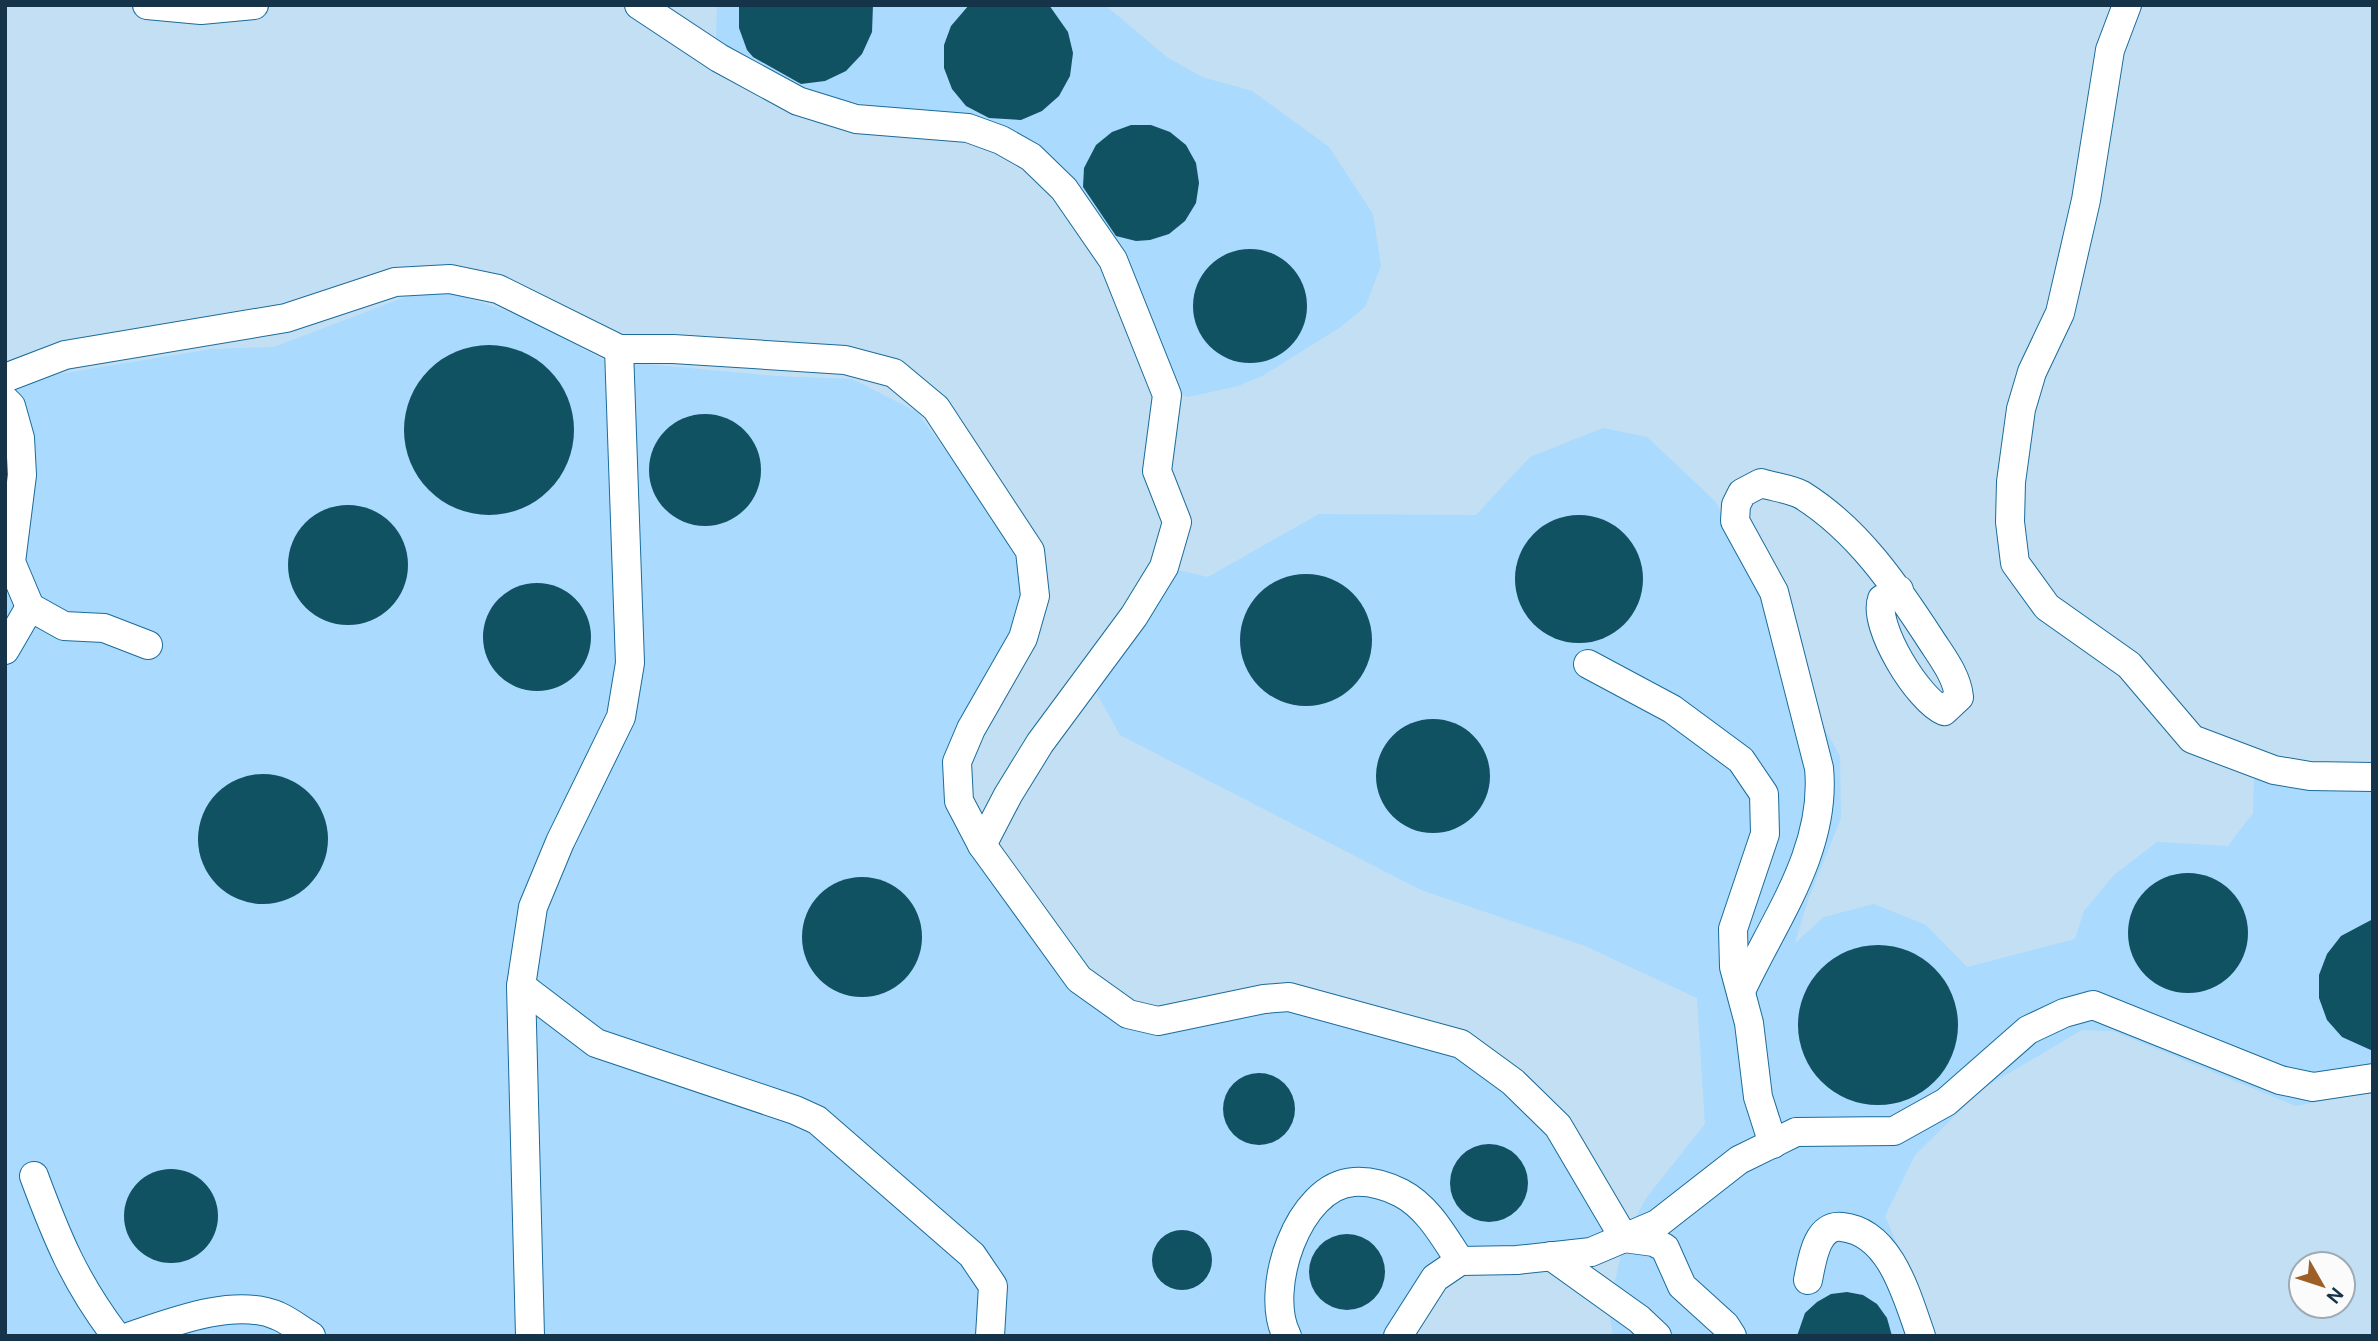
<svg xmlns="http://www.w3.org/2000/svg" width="2378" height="1341" font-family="'DM Sans',sans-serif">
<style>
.built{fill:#aadafd}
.building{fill:#105162}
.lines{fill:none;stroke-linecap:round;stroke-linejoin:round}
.minor-casing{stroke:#1a6c9b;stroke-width:30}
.minor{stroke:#fff;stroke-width:28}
</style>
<rect width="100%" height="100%" fill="#c2dff4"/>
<!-- built -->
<g class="built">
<path d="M717 5H1105L1168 58 1202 77 1252 91 1329 147 1373 214 1381 266 1365 307 1339 328 1262 376 1238 386 1188 397 1168 389 1125 285 1056 175 932 115 833 99 748 68 716 39Z"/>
<path d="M413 294H455L527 318 603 360 776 376 852 379 917 412 992 514 1035 596 957 762 982 845 1128 1014 1264 999 1461 1044 1513 1082 1624 1237 1647 1197 1705 1124 1697 998 1585 946 1421 890 1120 735 1087 676 1164 567 1208 577 1319 514 1476 515 1530 457 1603 428 1647 437 1716 502 1815 712 1840 756 1841 818 1808 900 1795 943 1824 917 1874 904 1926 925 1967 967 2075 939 2084 911 2114 875 2157 842 2228 846 2253 813 2254 777 2340 786 2373 793V1091L2296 1106 2113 1031 2082 1030 1982 1089 1915 1155 1885 1216 1936 1336H1613L1609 1310 1624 1239 1460 1261 1398 1336H5V396L47 376 212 349 274 347Z"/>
</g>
<!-- building -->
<g class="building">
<path d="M739 5H873L872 32 862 54 846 71 825 81 801 84 753 57 747 50 739 28Z"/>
<path d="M969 5H1049L1068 32 1073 53 1070 76 1059 96 1042 111 1021 120 989 118 966 106 952 89 944 68V45L951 26Z"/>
<path d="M1131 125H1151L1170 132 1186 145 1196 163 1199 183 1196 203 1185 221 1169 234 1150 240 1136 241 1116 236 1083 187 1084 168 1096 145 1112 132Z"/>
<circle cx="1250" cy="306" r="57"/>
<circle cx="489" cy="430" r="85"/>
<circle cx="705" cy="470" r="56"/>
<circle cx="348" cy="565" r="60"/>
<circle cx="1579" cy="579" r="64"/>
<circle cx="1306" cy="640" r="66"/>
<circle cx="537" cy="637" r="54"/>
<circle cx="1433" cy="776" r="57"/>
<circle cx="263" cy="839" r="65"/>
<circle cx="2188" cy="933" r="60"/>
<circle cx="862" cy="937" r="60"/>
<path d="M2373 919V1051L2342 1037 2327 1020 2319 998V975L2327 954 2341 936Z"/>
<circle cx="1878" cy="1025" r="80"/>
<circle cx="1259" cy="1109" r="36"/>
<circle cx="1489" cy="1183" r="39"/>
<circle cx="171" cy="1216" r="47"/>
<circle cx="1182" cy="1260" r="30"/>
<circle cx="1347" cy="1272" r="38"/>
<path d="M1847 1292 1863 1295 1877 1304 1887 1318 1892 1336H1797L1805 1313 1817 1302 1831 1294Z"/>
</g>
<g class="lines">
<defs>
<g id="minor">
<path d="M147 5 201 10 254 5"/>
<path d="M639 5 719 58 798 101 856 119 968 128 1001 140 1031 157 1064 189 1113 260 1167 395 1157 471 1177 522 1164 567 1134 616 1040 743 1008 795 982 845"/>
<path d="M2127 5 2110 50 2086 200 2060 313 2032 372 2021 409 2011 482 2010 522 2015 563 2047 607 2129 665 2192 739 2274 770 2310 776 2373 777"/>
<path d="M5 378 65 355 286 318 395 282 450 279 498 289 619 349H673L845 360 894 373 936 408 1030 551 1035 596 1023 638 971 729 957 762 959 801 982 845 1079 979 1128 1014 1158 1021 1264 999 1289 997 1461 1044 1513 1082 1558 1126 1624 1238 1654 1242 1665 1248 1682 1286 1725 1325 1732 1336"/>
<path d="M5 400 11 406 20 438 22 475 11 562 30 607 64 626 104 628 148 645"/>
<path d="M5 650 30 607"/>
<path d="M1588 664 1672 709 1741 760 1764 794 1765 834 1733 929 1734 967 1749 1023 1758 1097 1773 1144"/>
<path d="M521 986 596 1043 795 1110 817 1120 972 1255 993 1286 990 1336"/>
<path d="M1741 991C1774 920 1827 850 1819 768L1774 592 1735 521 1736 505 1742 493 1761 483C1773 487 1791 489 1802 495 1858 530 1896 586 1931 640 1942 657 1957 676 1959 697L1944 711C1919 701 1872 626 1882 599L1899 590"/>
<path d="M34 1176C57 1238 75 1282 116 1336"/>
<path d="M1551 1256 1639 1319 1657 1336"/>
<path d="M1808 1280C1812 1261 1816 1224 1842 1227 1891 1232 1907 1297 1921 1336"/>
<path d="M131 1336C172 1322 236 1297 278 1316 290 1321 300 1330 311 1336"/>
<path d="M530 1336 521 986 533 907 560 842 621 717 630 663 619 349"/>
<path d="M1287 1336C1263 1291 1298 1185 1354 1182 1370 1181 1387 1186 1401 1193 1428 1207 1444 1237 1460 1261"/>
<path d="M1398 1336 1435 1278 1460 1261 1517 1260 1591 1252 1657 1224 1739 1160 1796 1132 1894 1131 1946 1102 2028 1030 2064 1013 2093 1005 2280 1080 2313 1087 2373 1078"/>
</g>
</defs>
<!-- minor casing -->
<use href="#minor" class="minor-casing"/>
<!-- minor -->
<use href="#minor" class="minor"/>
</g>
<!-- border -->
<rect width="2378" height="1341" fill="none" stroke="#153449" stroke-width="14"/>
<!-- north arrow -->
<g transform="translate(2322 1285) rotate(129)"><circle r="33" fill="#fbfbfb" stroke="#9fabb4" stroke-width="2"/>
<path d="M0-5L12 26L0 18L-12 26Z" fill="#9d5f25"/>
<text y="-10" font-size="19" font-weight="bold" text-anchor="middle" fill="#153449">N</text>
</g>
</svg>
